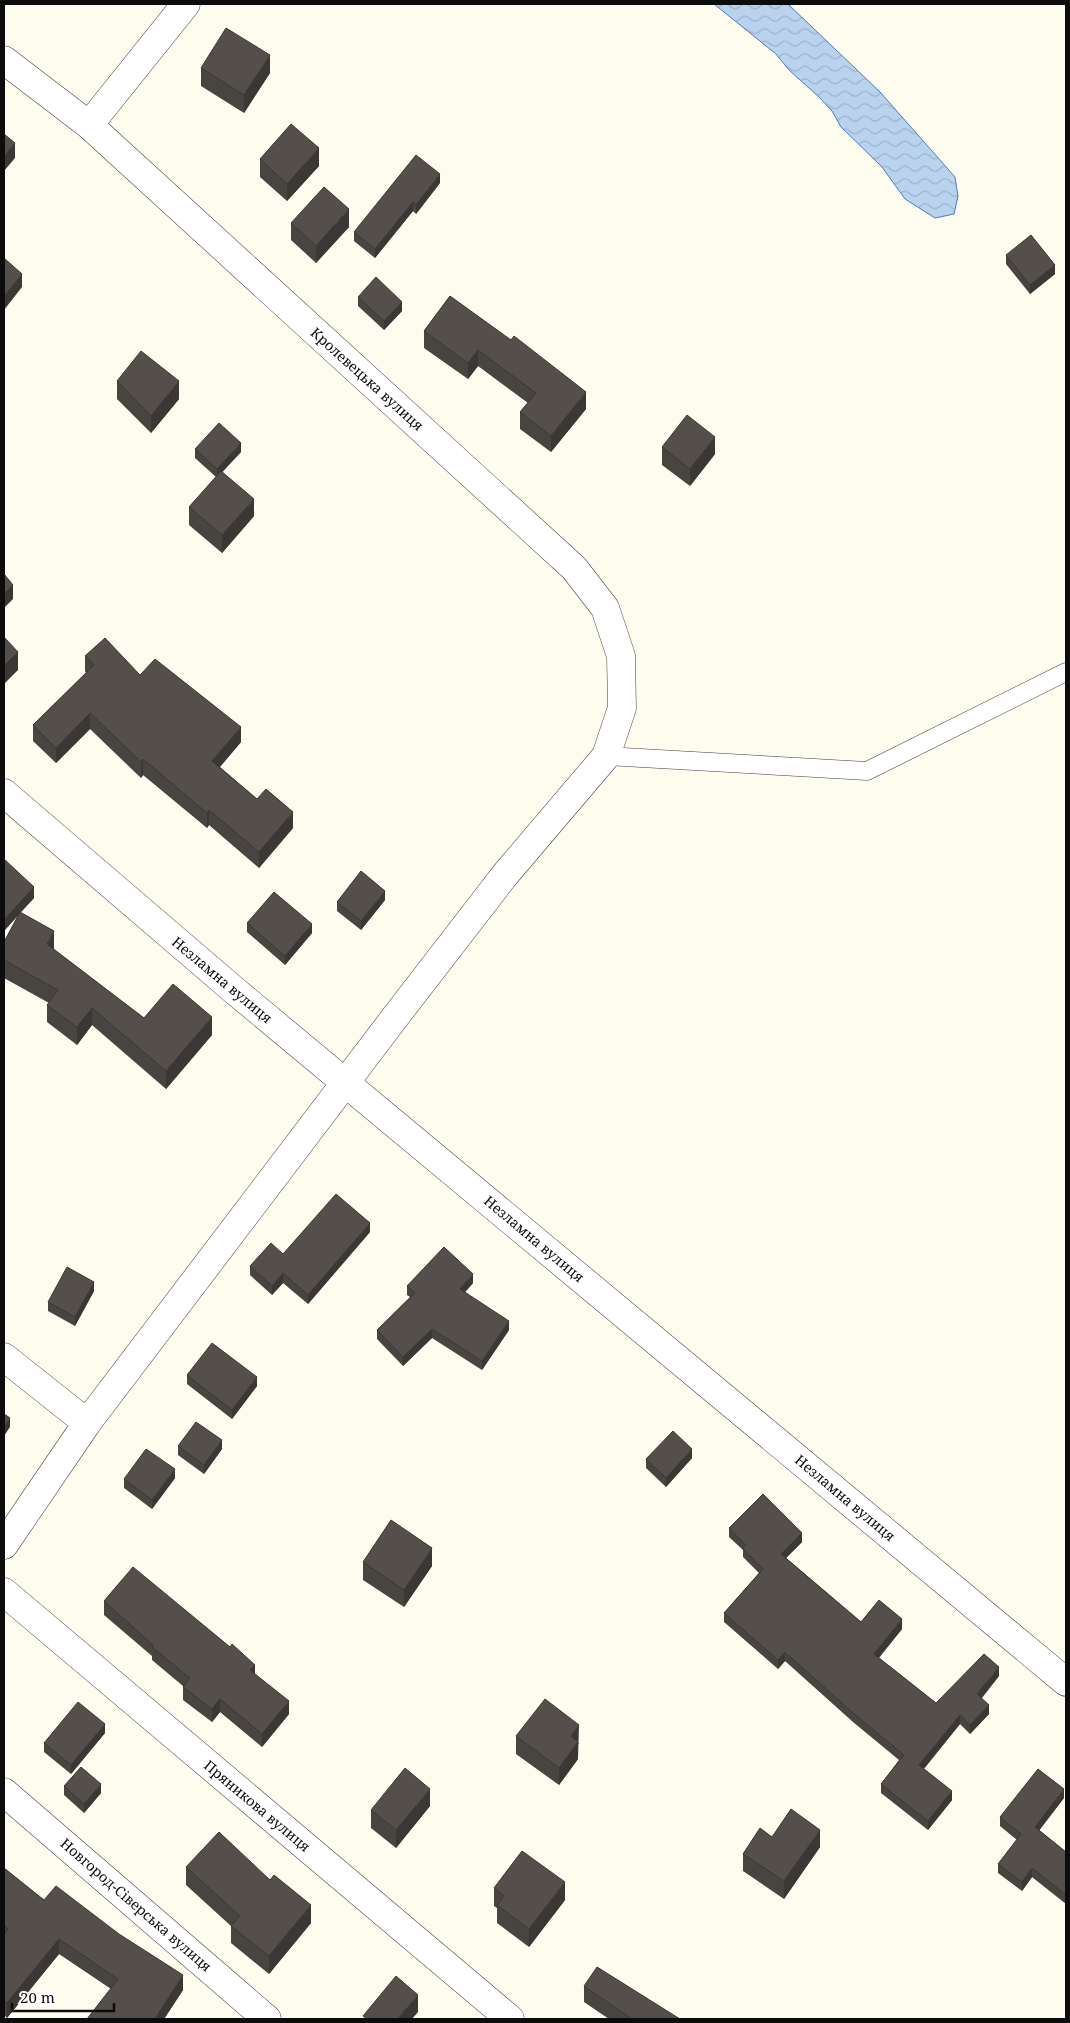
<svg xmlns="http://www.w3.org/2000/svg" width="1070" height="2023" font-family="'Noto Serif',serif">
<style>
.water{fill:url(#water-waves);stroke:#4a7dbb}
.lines{fill:none;stroke-linecap:round;stroke-linejoin:round}
.service-casing{stroke:#3f3f3f;stroke-width:19}
.minor-casing{stroke:#3f3f3f;stroke-width:29}
.tertiary-casing{stroke:#3f3f3f;stroke-width:29}
.service{stroke:#fff;stroke-width:18}
.minor{stroke:#fff;stroke-width:28}
.tertiary{stroke:#fff;stroke-width:28}
.wall{fill:#484440}
.shaded-wall{fill:#3b3734}
.building{fill:#544f4a;stroke:#3b3734}
.labels{text-anchor:middle;stroke-width:5;stroke-linejoin:round;paint-order:stroke}
.street-label{font-size:14px;fill:#0c0c0c;stroke:#fff}
</style>
<defs>
<pattern id="water-waves" width="16" height="10" patternUnits="userSpaceOnUse" patternTransform="scale(1.25)"><rect width="16" height="10" fill="#b9d2ee"/><path d="M0 5q4-4 8 0t8 0" fill="none" stroke="#9eb3cb"/></pattern>
</defs>
<rect width="100%" height="100%" fill="#fdfcee"/>
<!-- water -->
<path class="water" d="M714 4H788L880 92 955 177 958 196 954 214 935 218 905 199 882 167 841 127 832 111 819 97 789 70 776 54Z"/>
<g class="lines">
<defs>
<path id="service" d="M606 756 867 771 1066 672"/>
<g id="minor">
<path d="M4 60 89 125 574 568 605 608 621 656 622 708 606 756 504 876 399 1012 87 1423 4 1545"/>
<path d="M89 125 186 4"/>
<path d="M4 1357 87 1423"/>
<path d="M4 1592 510 2019"/>
<path d="M4 1792 267 2019"/>
</g>
<path id="tertiary" d="M4 793 235 991 1066 1682"/>
</defs>
<!-- service casing -->
<use href="#service" class="service-casing"/>
<!-- minor casing -->
<use href="#minor" class="minor-casing"/>
<!-- tertiary casing -->
<use href="#tertiary" class="tertiary-casing"/>
<!-- service -->
<use href="#service" class="service"/>
<!-- minor -->
<use href="#minor" class="minor"/>
<!-- tertiary -->
<use href="#tertiary" class="tertiary"/>
</g>
<!-- wall -->
<g class="wall">
<path d="M201 68 270 73 244 113 201 86Z"/>
<path d="M260 159 319 166 287 201 260 177Z"/>
<path d="M440 183 416 214 413 211 375 258 354 241V232Z"/>
<path d="M291 223 349 227 316 263 291 240Z"/>
<path d="M1006 255 1055 274 1030 294 1006 264Z"/>
<path d="M450 296 586 409 551 452 520 429V412L528 403 478 366 468 379 424 348V331Z"/>
<path d="M358 297 402 311 384 330 358 306Z"/>
<path d="M117 381 179 399 151 433 117 399Z"/>
<path d="M662 447 715 454 690 486 662 465Z"/>
<path d="M195 449 241 452 222 471 254 516 222 553 189 525V507L216 477 195 458Z"/>
<path d="M85 656 140 675 241 742 220 767 257 799 293 828 259 868 209 825 207 828 143 775 141 778 90 729 56 763 33 741V725L86 673 85 671Z"/>
<path d="M4 859 34 898 20 912 54 949V950L144 1018 212 1035 166 1089 92 1025 77 1045 47 1022V1005L49 1003 4 978V942L20 913 4 931Z"/>
<path d="M385 900 361 930 337 911V902Z"/>
<path d="M247 923 312 933 285 965 247 932Z"/>
<path d="M370 1232 308 1304 283 1283 272 1295 250 1275V1266L283 1254Z"/>
<path d="M473 1283 465 1292 509 1330 482 1370 432 1338 403 1366 377 1339V1330L410 1297 407 1295V1286Z"/>
<path d="M94 1291 75 1326 48 1311V1302Z"/>
<path d="M187 1375 257 1386 232 1419 187 1384Z"/>
<path d="M178 1446 222 1449 204 1474 178 1455Z"/>
<path d="M692 1458 666 1487 646 1468V1459Z"/>
<path d="M175 1478 152 1509 124 1488V1479Z"/>
<path d="M729 1528 802 1542 786 1558 861 1622 902 1629 879 1658 936 1703 999 1676 982 1698 989 1714 970 1734 960 1724 924 1769 952 1800 928 1830 881 1793V1784L899 1760 853 1722 785 1661 778 1669 724 1622V1613L759 1573 743 1557V1550L729 1537Z"/>
<path d="M363 1562 432 1566 404 1607 363 1580Z"/>
<path d="M104 1601 255 1674 289 1714 262 1747 220 1712 212 1722 183 1700V1686L152 1660V1656L104 1615Z"/>
<path d="M105 1733 71 1774 44 1752V1743Z"/>
<path d="M516 1736 579 1743 578 1744V1759L559 1785 516 1754Z"/>
<path d="M64 1786 101 1793 84 1813 64 1795Z"/>
<path d="M1064 1798 1039 1830 1066 1852V1904L1032 1877 1022 1891 998 1873V1864L1017 1840 1000 1826V1817Z"/>
<path d="M430 1806 396 1848 371 1828V1810Z"/>
<path d="M772 1837 820 1847 784 1899 743 1871V1854Z"/>
<path d="M186 1867 311 1923 269 1974 231 1943V1926L186 1885Z"/>
<path d="M4 1868 44 1900 183 1990 164 2019H87L111 1989 59 1954 7 2018 4 2015Z"/>
<path d="M494 1888 565 1900 529 1947 497 1923V1908L494 1906Z"/>
<path d="M584 1986 680 2019H609L584 2002Z"/>
</g>
<!-- shaded-wall -->
<g class="shaded-wall">
<path d="M270 55V73L244 113V95Z"/>
<path d="M15 143V158L4 171V156Z"/>
<path d="M319 148V166L287 201V184Z"/>
<path d="M440 174V183L416 214V205Z"/>
<path d="M413 202V211L375 258V249Z"/>
<path d="M349 209V227L316 263V246Z"/>
<path d="M1055 265V274L1030 294V285Z"/>
<path d="M22 274V287L4 310V296Z"/>
<path d="M402 302V311L384 330V321Z"/>
<path d="M478 350V366L468 379V363Z"/>
<path d="M179 381V399L151 433V416Z"/>
<path d="M586 392V409L551 452V436Z"/>
<path d="M715 437V454L690 486V469Z"/>
<path d="M241 443V452L217 478V469Z"/>
<path d="M254 499V516L222 553V535Z"/>
<path d="M13 585V599L4 608V594Z"/>
<path d="M18 652V670L4 684V666Z"/>
<path d="M90 713V729L56 763V748Z"/>
<path d="M241 727V742L212 776V761Z"/>
<path d="M143 759V775L141 778V762Z"/>
<path d="M209 810V825L207 828V813Z"/>
<path d="M293 812V828L259 868V852Z"/>
<path d="M34 887V898L4 931V920Z"/>
<path d="M385 891V900L361 930V921Z"/>
<path d="M312 924V933L285 965V956Z"/>
<path d="M54 931V949L47 962V944Z"/>
<path d="M92 1008V1025L77 1045V1027Z"/>
<path d="M212 1017V1035L166 1089V1071Z"/>
<path d="M370 1223V1232L308 1304V1295Z"/>
<path d="M283 1273V1283L272 1295V1286Z"/>
<path d="M473 1274V1283L460 1298V1289Z"/>
<path d="M94 1282V1291L75 1326V1317Z"/>
<path d="M509 1321V1330L482 1370V1361Z"/>
<path d="M432 1329V1338L403 1366V1357Z"/>
<path d="M257 1377V1386L232 1419V1410Z"/>
<path d="M10 1418V1427L4 1436V1427Z"/>
<path d="M222 1440V1449L204 1474V1465Z"/>
<path d="M692 1449V1458L666 1487V1478Z"/>
<path d="M175 1469V1478L152 1509V1500Z"/>
<path d="M802 1533V1542L781 1563V1554Z"/>
<path d="M432 1548V1566L404 1607V1590Z"/>
<path d="M902 1619V1629L874 1663V1654Z"/>
<path d="M785 1652V1661L778 1669V1660Z"/>
<path d="M255 1665V1678L250 1670Z"/>
<path d="M999 1667V1676L977 1703V1694Z"/>
<path d="M220 1699V1712L212 1722V1709Z"/>
<path d="M289 1701V1714L262 1747V1734Z"/>
<path d="M989 1705V1714L970 1734V1725Z"/>
<path d="M960 1715V1724L919 1774V1765Z"/>
<path d="M105 1724V1733L71 1774V1765Z"/>
<path d="M579 1725 578 1759 559 1785V1768L571 1736Z"/>
<path d="M101 1784V1793L84 1813V1804Z"/>
<path d="M430 1789V1806L396 1848V1830Z"/>
<path d="M1064 1789V1798L1035 1836V1827Z"/>
<path d="M952 1791V1800L928 1830V1821Z"/>
<path d="M820 1830V1847L784 1899V1881Z"/>
<path d="M1032 1868V1877L1022 1891V1882Z"/>
<path d="M565 1882V1900L529 1947V1929Z"/>
<path d="M311 1905V1923L269 1974V1956Z"/>
<path d="M59 1939V1954L7 2018V2003Z"/>
<path d="M183 1975V1990L164 2019H155Z"/>
<path d="M418 1995V2012L412 2019H397Z"/>
</g>
<!-- building -->
<g class="building">
<path d="M226 28 270 55 244 95 201 68Z"/>
<path d="M291 124 319 148 287 184 260 159Z"/>
<path d="M4 134 15 143 4 156Z"/>
<path d="M416 155 440 174 416 205 413 202 375 249 354 232Z"/>
<path d="M324 187 349 209 316 246 291 223Z"/>
<path d="M1031 235 1055 265 1030 285 1006 255Z"/>
<path d="M4 258 22 274 4 296Z"/>
<path d="M376 277 402 302 384 321 358 297Z"/>
<path d="M450 296 511 340 514 336 586 392 551 436 520 412 536 393 478 350 468 363 424 331Z"/>
<path d="M141 351 179 381 151 416 117 381Z"/>
<path d="M687 415 715 437 690 469 662 447Z"/>
<path d="M219 423 241 443 217 469 195 449Z"/>
<path d="M221 471 254 499 222 535 189 507Z"/>
<path d="M4 574 13 585 4 594Z"/>
<path d="M4 637 18 652 4 666Z"/>
<path d="M105 638 140 675 155 659 241 727 212 761 257 799 266 789 293 812 259 852 209 810 207 813 143 759 141 762 90 713 56 748 33 725 94 665 85 656Z"/>
<path d="M4 859 34 887 4 920Z"/>
<path d="M361 871 385 891 361 921 337 902Z"/>
<path d="M274 892 312 924 285 956 247 923Z"/>
<path d="M20 912 54 931 47 944 144 1018 173 984 212 1017 166 1071 92 1008 77 1027 47 1005 58 990 4 960V942Z"/>
<path d="M336 1194 370 1223 308 1295 283 1273 272 1286 250 1266 271 1243 283 1254Z"/>
<path d="M444 1247 473 1274 460 1289 509 1321 482 1361 432 1329 403 1357 377 1330 415 1293 407 1286Z"/>
<path d="M67 1267 94 1282 75 1317 48 1302Z"/>
<path d="M212 1343 257 1377 232 1410 187 1375Z"/>
<path d="M4 1414 10 1418 4 1427Z"/>
<path d="M196 1422 222 1440 204 1465 178 1446Z"/>
<path d="M673 1431 692 1449 666 1478 646 1459Z"/>
<path d="M146 1449 175 1469 152 1500 124 1479Z"/>
<path d="M763 1494 802 1533 781 1554 861 1622 879 1600 902 1619 874 1654 936 1703 984 1654 999 1667 977 1694 989 1705 970 1725 960 1715 919 1765 952 1791 928 1821 881 1784 904 1755 853 1713 785 1652 778 1660 724 1613 763 1569 743 1548 746 1545 729 1528Z"/>
<path d="M391 1520 432 1548 404 1590 363 1562Z"/>
<path d="M133 1567 230 1647 232 1644 255 1665 250 1670 289 1701 262 1734 220 1699 212 1709 183 1687 190 1678 152 1647 153 1645 104 1601Z"/>
<path d="M545 1699 579 1725 571 1736 578 1742 559 1768 516 1736Z"/>
<path d="M78 1702 105 1724 71 1765 44 1743Z"/>
<path d="M81 1767 101 1784 84 1804 64 1786Z"/>
<path d="M405 1768 430 1789 396 1830 371 1810Z"/>
<path d="M1038 1769 1064 1789 1035 1827 1066 1852V1895L1032 1868 1022 1882 998 1864 1021 1834 1000 1817Z"/>
<path d="M791 1809 820 1830 784 1881 743 1854 760 1828 772 1837Z"/>
<path d="M219 1832 270 1880 274 1875 311 1905 269 1956 231 1926 240 1916 186 1867Z"/>
<path d="M522 1851 565 1882 529 1929 497 1905 504 1896 494 1888Z"/>
<path d="M4 1868 44 1900 56 1886 119 1934 183 1975 155 2019H87L118 1979 59 1939 7 2003 4 2000V1935L8 1929 4 1925Z"/>
<path d="M597 1967 680 2019H632L584 1986Z"/>
<path d="M396 1976 418 1995 397 2019H367L363 2016Z"/>
</g>
<g class="labels">
<!-- street labels -->
<g class="street-label">
<text transform="translate(367 379) rotate(42)" y="5">Кролевецька вулиця</text>
<text transform="translate(222 980) rotate(40)" y="5">Незламна вулиця</text>
<text transform="translate(534 1239) rotate(40)" y="5">Незламна вулиця</text>
<text transform="translate(845 1498) rotate(40)" y="5">Незламна вулиця</text>
<text transform="translate(257 1806) rotate(40)" y="5">Пряникова вулиця</text>
<text transform="translate(136 1905) rotate(41)" y="5">Новгород-Сіверська вулиця</text>
</g>
</g>
<!-- border -->
<rect width="1070" height="2023" fill="none" stroke="#0c0c0c" stroke-width="10"/>
<!-- scale -->
<path d="M12 2003v8h102v-8" fill="none" stroke="#0c0c0c" stroke-width="2.5"/>
<text x="20" y="2003" font-size="15" fill="#0c0c0c" stroke="#ffffff" stroke-width="4" paint-order="stroke">20 m</text>
</svg>
